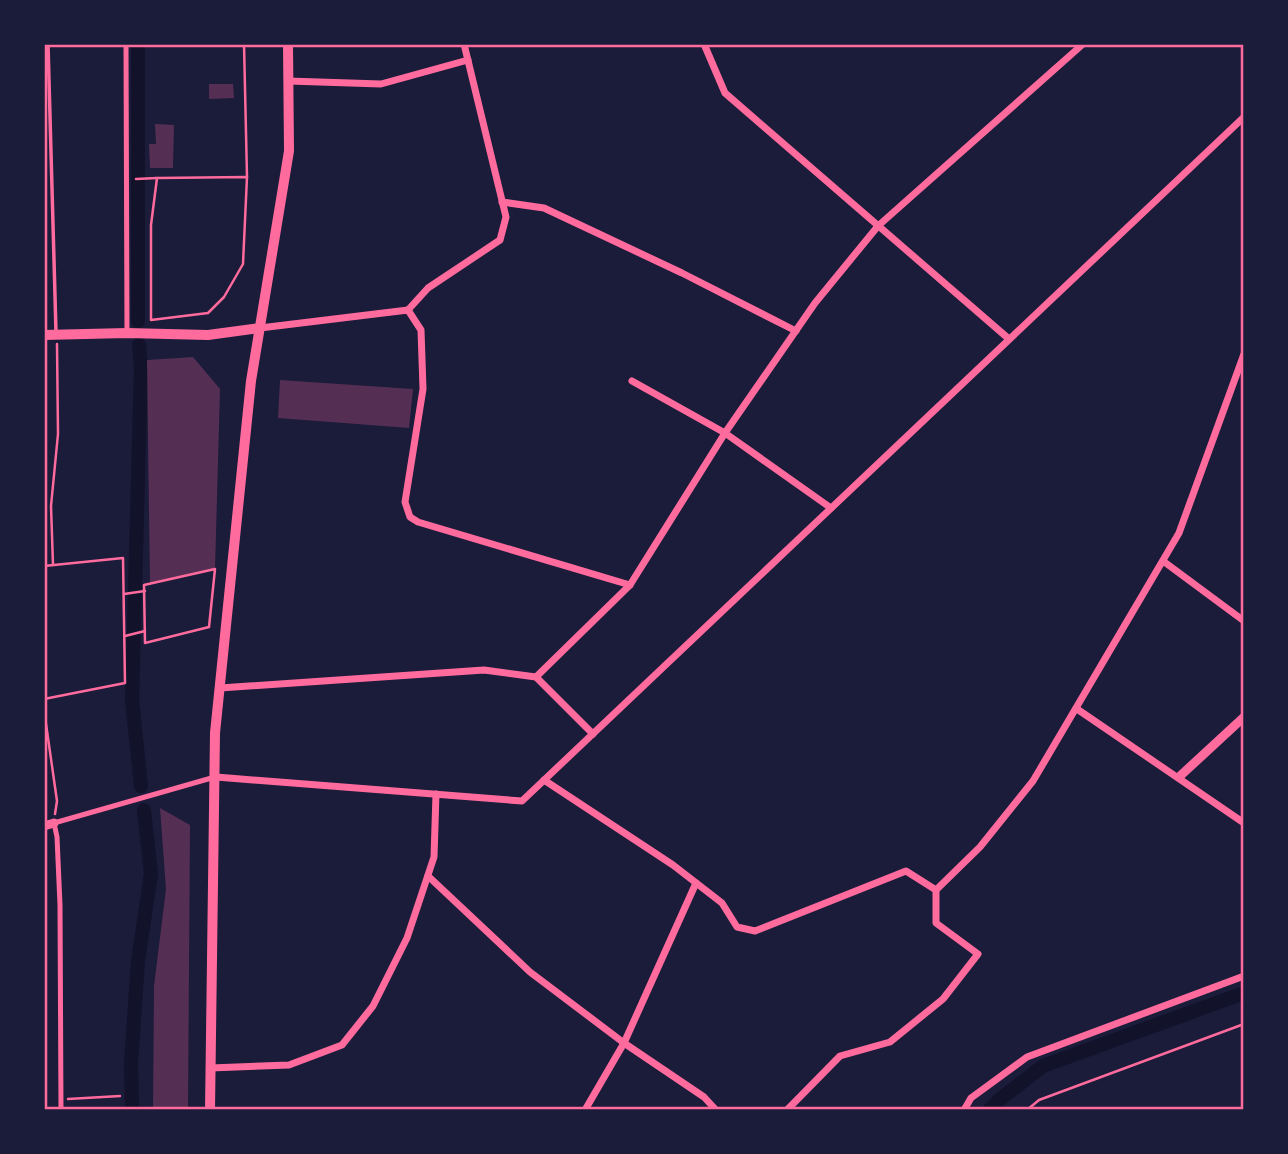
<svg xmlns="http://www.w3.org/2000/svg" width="1288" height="1154" font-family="Helvetica,sans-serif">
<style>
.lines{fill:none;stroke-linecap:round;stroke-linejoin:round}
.canal{stroke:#12122b;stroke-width:14}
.building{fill:#542f53}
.path{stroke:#ff6b9d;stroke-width:2.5}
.service{stroke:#ff6b9d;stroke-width:3.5}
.pedestrian{stroke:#ff6b9d;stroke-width:5}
.minor{stroke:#ff6b9d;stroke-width:7}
.tertiary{stroke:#ff6b9d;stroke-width:9}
.secondary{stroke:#ff6b9d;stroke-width:10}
.neatline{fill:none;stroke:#ff6b9d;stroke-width:2.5}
</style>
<rect width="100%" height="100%" fill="#1b1b3a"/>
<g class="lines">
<!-- canal -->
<g class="canal">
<path d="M138 321V44"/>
<path d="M139 345 141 368 132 700 141 786"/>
<path d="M132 1110 131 1063 138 961 151 874 144 810"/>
<path d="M989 1110 999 1100 1043 1066 1244 993"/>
</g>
</g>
<!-- building -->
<g class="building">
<path d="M209 84H233L234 98 209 99Z"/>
<path d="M155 124 174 125 173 168H150L149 144H156Z"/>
<path d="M193 357 220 389 215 569 150 584 147 360Z"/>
<path d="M280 380 413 389 409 428 278 418Z"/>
<path d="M160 808 190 825 188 1110H153L154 986 166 889Z"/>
</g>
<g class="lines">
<!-- path -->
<g class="path">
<path d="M244 44 247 177"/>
<path d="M247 177 243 264 224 297 208 313 151 320V225L157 178Z"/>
<path d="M136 179 157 178"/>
<path d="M53 565 51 506 58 434 57 344"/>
<path d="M44 566 123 558 125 683 44 699"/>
<path d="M215 569 209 627 145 643 144 585Z"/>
<path d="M124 594 145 591"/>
<path d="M125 636 145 631"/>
<path d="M44 710 57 801 55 814"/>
<path d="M68 1099 120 1096"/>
<path d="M1027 1110 1039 1100 1244 1024"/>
</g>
<!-- service -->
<path class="service" d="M48 44 56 332"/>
<!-- pedestrian -->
<g class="pedestrian">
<path d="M126 44 127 333"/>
<path d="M61 1110 60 905 57 837 54 823 215 777"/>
</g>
<!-- minor -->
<g class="minor">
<path d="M704 44 725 93 1009 339"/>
<path d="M288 81 381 84 468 60"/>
<path d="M502 202 544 208 682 273 796 331"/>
<path d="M408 310 428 288 500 240 506 217 464 44"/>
<path d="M260 328 408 310 421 330 423 389 405 502 410 517 418 522 630 585"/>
<path d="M632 381 725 433 831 508"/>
<path d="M1163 561 1244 621"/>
<path d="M536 677 630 585 725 433 815 303 878 226 1083 44"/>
<path d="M220 688 484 670 536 677 593 734"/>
<path d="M1077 709 1244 823"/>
<path d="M216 777 522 801 1244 117"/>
<path d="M544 780 673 865 722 903 737 927 755 931 906 871 936 890 980 847 1033 781 1179 533 1244 354"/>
<path d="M428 876 530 972 624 1043 704 1097 716 1110"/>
<path d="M210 1068 289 1065 342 1045 373 1006 407 938 434 857 436 794"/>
<path d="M585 1110 624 1043 696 883"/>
<path d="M787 1110 840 1056 890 1042 943 999 978 954 936 923V890"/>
<path d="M964 1110 971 1098 1027 1057 1244 976"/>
</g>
<!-- tertiary -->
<g class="tertiary">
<path d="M1179 777 1244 717"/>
<path d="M44 826 54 823"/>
</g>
<!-- secondary -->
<g class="secondary">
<path d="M44 335 127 333 208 335 260 328"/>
<path d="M210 1110 215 733 251 381 289 151 288 44"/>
</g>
</g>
<!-- border -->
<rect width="1288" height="1154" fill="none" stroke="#1b1b3a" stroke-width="91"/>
<rect x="46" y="46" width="1196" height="1062" class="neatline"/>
</svg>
